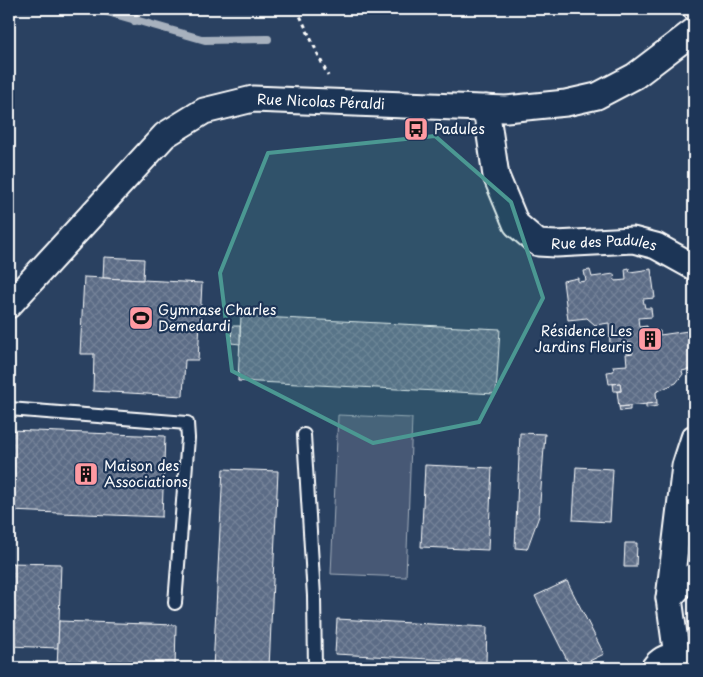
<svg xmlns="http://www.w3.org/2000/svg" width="703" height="677" font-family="'Playpen Sans',sans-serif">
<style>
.park{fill:url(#park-crowns);stroke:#a2acba}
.garden{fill:#465975;stroke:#a2acba}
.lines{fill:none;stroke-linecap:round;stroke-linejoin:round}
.stream{stroke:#a7b1be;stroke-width:8}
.building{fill:url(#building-cross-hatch);stroke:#fff}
.lane-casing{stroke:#fff;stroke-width:16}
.street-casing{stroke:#fff;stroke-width:29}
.path{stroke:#fff;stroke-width:3;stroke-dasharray:4 4;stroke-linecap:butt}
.lane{stroke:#1d3557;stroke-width:12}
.street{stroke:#1d3557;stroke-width:25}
.marked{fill:#4b9892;fill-opacity:0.2;stroke:#4b9892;stroke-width:4;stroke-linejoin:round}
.labels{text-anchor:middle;stroke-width:4.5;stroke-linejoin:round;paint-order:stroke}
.street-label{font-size:14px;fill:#fff;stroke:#1d3557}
.poi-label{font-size:14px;fill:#fff;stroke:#1d3557;text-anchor:start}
</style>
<defs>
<pattern id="park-crowns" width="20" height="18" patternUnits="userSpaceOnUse" patternTransform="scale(1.25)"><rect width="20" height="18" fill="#465975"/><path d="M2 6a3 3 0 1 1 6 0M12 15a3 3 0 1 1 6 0" fill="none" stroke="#62728a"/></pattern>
<pattern id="building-cross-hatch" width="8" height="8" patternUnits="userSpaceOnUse" patternTransform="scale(1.25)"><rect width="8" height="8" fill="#5b6c86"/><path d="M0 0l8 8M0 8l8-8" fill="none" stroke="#748298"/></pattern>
</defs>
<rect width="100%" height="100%" fill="#2a4161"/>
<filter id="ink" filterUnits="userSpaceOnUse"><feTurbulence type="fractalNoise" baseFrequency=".02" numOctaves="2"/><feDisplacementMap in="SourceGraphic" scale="10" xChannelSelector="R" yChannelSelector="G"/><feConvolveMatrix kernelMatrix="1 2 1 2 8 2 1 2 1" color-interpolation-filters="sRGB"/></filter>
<g filter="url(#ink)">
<!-- park -->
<path class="park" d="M688 516 694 517V559H687L684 546Z"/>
<!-- garden -->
<path class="garden" d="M338 415 412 418 406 577 331 574Z"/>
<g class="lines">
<!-- stream -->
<g class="stream">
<path d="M97 9 205 40 268 39"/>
<path d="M133 9 135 21"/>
<path d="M9 10 15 9"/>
</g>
</g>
<!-- building -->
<g class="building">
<path d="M104 257 144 259 143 280 103 278Z"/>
<path d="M629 268 630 272 651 269 655 298 643 299 645 308H651L652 317 638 318 639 327 647 326 648 332 660 331V335L688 331 694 368 682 371 683 374 676 383 656 392 657 403 619 407 617 391H621L620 383 609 384 607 372 614 371 613 366 627 365 626 354 633 353 631 343 610 345 609 323 595 325 587 318 568 320 563 281 578 278V282L586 281 584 271 590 270 592 277 614 274 615 281 626 280 625 269Z"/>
<path d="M84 277 202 283 198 360H185L183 396 93 391 94 354H80Z"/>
<path d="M241 316 500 329 496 394 238 381Z"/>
<path d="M232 326H240V344L231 343Z"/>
<path d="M620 383 621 391H614L613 384Z"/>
<path d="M657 403V406L646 408V404Z"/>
<path d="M630 406V410L620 411 619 407Z"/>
<path d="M9 430 165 436 162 517 9 511Z"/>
<path d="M520 433 545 434 539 516 527 549 515 548Z"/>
<path d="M425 465 492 468 488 550 421 547Z"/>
<path d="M576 467 613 469 610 522 573 520Z"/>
<path d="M223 469 278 471 269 668H213Z"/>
<path d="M625 543H637L636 567H624Z"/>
<path d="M9 563 61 564 58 648 9 646Z"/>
<path d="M567 581 604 654 575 668H571L535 596Z"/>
<path d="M337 619 487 627 486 662 335 654Z"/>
<path d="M59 621 176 625 175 668H57Z"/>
</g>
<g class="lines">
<defs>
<g id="lane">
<path d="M687 9 694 16"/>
<path d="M9 409 187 423 188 438 175 603"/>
<path d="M304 435 314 596 315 668"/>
</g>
<g id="street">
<path id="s1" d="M486 108 496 176 516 224 538 243 556 244 633 240 656 246 694 267"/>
<path id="s2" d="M9 305 165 135 204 111 253 99 506 109 566 103 597 96 635 76 694 31"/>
<path d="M669 598 685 466 694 438"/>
<path d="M677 656 669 598 685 581 694 576"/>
<path d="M654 668C664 654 683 652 694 666"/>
</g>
</defs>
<!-- lane casing -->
<use href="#lane" class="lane-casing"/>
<!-- street casing -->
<use href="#street" class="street-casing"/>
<!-- path -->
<path class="path" d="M297 9 328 76"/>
<!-- lane -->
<use href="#lane" class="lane"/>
<!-- street -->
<use href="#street" class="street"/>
</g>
</g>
<!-- marked area -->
<path class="marked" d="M435 136 511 202 543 298 479 422 373 443 232 371 220 273 268 153Z"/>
<!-- icons -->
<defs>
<symbol id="bus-square" viewBox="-11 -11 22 22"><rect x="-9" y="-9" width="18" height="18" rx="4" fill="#ff9aa2" stroke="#1d3557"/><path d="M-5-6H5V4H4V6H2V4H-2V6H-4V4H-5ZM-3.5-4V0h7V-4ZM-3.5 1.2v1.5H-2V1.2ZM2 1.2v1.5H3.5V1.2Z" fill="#111"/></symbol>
<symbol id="stadium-square" viewBox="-11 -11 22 22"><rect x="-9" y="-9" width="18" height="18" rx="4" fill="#ff9aa2" stroke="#1d3557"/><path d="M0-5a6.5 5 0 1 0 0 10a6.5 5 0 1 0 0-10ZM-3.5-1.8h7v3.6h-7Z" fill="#111"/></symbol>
<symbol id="building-square" viewBox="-11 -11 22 22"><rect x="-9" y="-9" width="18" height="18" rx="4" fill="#ff9aa2" stroke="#1d3557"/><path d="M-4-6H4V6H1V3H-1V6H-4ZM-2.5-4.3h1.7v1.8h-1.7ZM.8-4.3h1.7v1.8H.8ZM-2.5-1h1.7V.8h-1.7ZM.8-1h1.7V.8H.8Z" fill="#111"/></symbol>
</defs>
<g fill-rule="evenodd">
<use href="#bus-square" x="402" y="115" width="28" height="28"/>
<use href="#stadium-square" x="127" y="304" width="28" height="28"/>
<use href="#building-square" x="636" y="325" width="28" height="28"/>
<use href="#building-square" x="72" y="460" width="28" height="28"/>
</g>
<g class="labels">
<!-- street labels -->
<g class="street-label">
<text dy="5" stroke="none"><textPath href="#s2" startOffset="395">Rue Nicolas Péraldi</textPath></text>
<text dy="5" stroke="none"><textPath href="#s1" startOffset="216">Rue des Padules</textPath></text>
</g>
<!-- poi labels -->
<g class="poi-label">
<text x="434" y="134">Padules</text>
<text x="158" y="315">Gymnase Charles<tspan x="158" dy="16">Demedardi</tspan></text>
<text x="632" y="336" text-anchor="end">Résidence Les<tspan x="632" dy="16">Jardins Fleuris</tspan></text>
<text x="104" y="471">Maison des<tspan x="104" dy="16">Associations</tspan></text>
</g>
</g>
<!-- margin -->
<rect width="703" height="677" fill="none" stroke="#1d3557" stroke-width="30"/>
<rect x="15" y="15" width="673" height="647" fill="none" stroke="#fff" stroke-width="2" filter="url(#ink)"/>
</svg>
